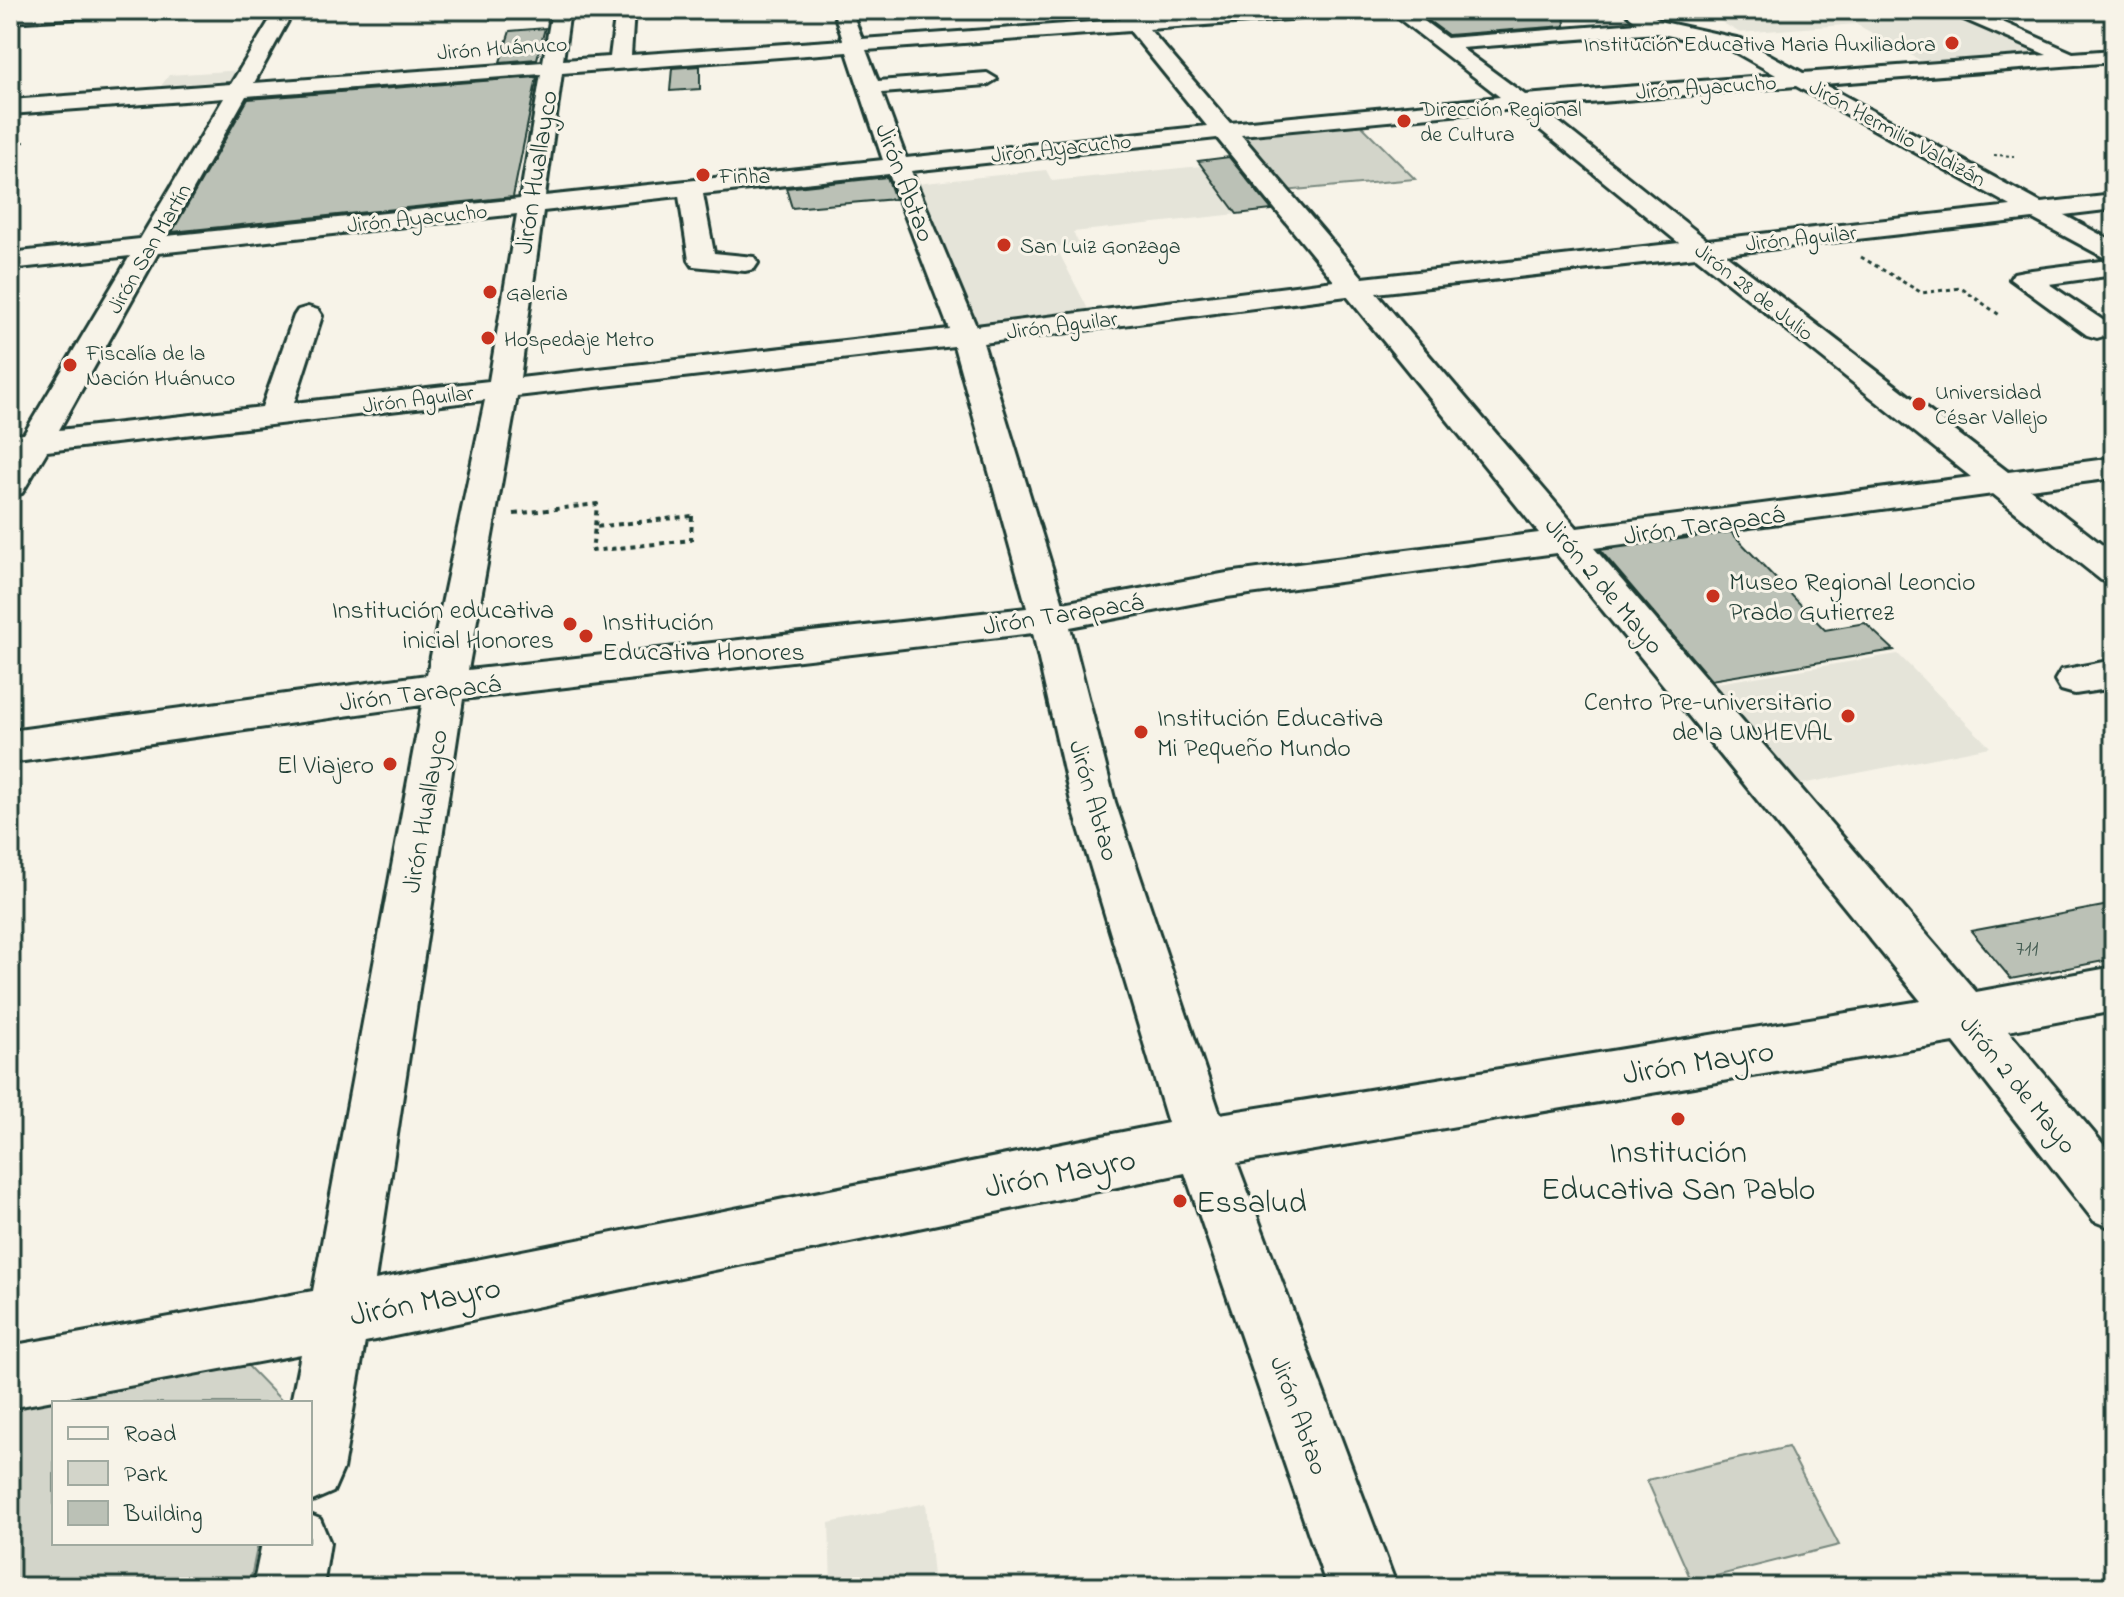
<svg xmlns="http://www.w3.org/2000/svg" width="2124" height="1597" font-family="'Indie Flower',sans-serif">
<style>
.built{fill:#e5e4d9}
.green{fill:#d3d5ca;stroke:#79897f;stroke-width:2}
.building{fill:#bbc1b6;stroke:#1f3d34;stroke-width:2}
.lines{fill:none;stroke-linecap:round;stroke-linejoin:round}
.minor-casing{stroke:#1f3d34;stroke-width:6}
.path-far2{stroke:#1f3d34;stroke-width:2;stroke-dasharray:3 3;stroke-linecap:butt}
.path-far1{stroke:#1f3d34;stroke-width:3;stroke-dasharray:4 4;stroke-linecap:butt}
.path{stroke:#1f3d34;stroke-width:4;stroke-dasharray:5 5;stroke-linecap:butt}
.minor{fill:#f7f3e8;fill-rule:evenodd}
.poi-dot{fill:#c8321e;stroke:#f7f3e8;stroke-width:3}
.labels{text-anchor:middle;stroke-width:6;stroke-linejoin:round;paint-order:stroke}
.far-poi-label{font-size:22px;fill:#1f3d34;stroke:#f7f3e8;text-anchor:start}
.far-street-label{font-size:22px;fill:#1f3d34;stroke:#f7f3e8}
.number-label{font-size:22px;fill:#465e54}
.street-label{font-size:26px;fill:#1f3d34;stroke:#f7f3e8}
.poi-label{font-size:26px;fill:#1f3d34;stroke:#f7f3e8;text-anchor:start}
.near-street-label{font-size:32px;fill:#1f3d34;stroke:#f7f3e8}
.near-poi-label{font-size:32px;fill:#1f3d34;stroke:#f7f3e8}
</style>
<rect width="100%" height="100%" fill="#f7f3e8"/>
<filter id="ink" filterUnits="userSpaceOnUse"><feTurbulence type="fractalNoise" baseFrequency=".0125" numOctaves="2"/><feDisplacementMap in="SourceGraphic" scale="16" xChannelSelector="R" yChannelSelector="G"/><feConvolveMatrix kernelMatrix="1 2 1 2 8 2 1 2 1" color-interpolation-filters="sRGB"/></filter>
<g filter="url(#ink)">
<!-- built -->
<g class="built">
<path d="M1701 10H1941L2038 53 1925 63 1856 24 1740 33Z"/>
<path d="M242 70 236 80 161 86 169 75Z"/>
<path d="M1201 166 1237 214 1073 232 1079 244 1056 247 1090 313 972 325 916 184 1046 170 1052 181Z"/>
<path d="M1898 654 1990 747 1797 785 1711 684Z"/>
<path d="M926 1503 934 1587H831L829 1523Z"/>
</g>
<!-- green -->
<g class="green">
<path d="M1356 120 1415 179 1284 191 1233 132Z"/>
<path d="M247 1365 284 1403H54V1543H258L249 1587H10V1408Z"/>
<path d="M1788 1447 1839 1545 1692 1582 1647 1480Z"/>
</g>
<!-- building -->
<g class="building">
<path d="M1414 10H1564L1565 26 1448 35Z"/>
<path d="M545 28 537 59 500 62 510 31Z"/>
<path d="M700 66V89L670 91 672 68Z"/>
<path d="M537 77 513 197 172 232 248 99Z"/>
<path d="M1229 157 1272 210 1237 214 1198 161Z"/>
<path d="M887 177 895 199 792 208 786 188Z"/>
<path d="M1731 532 1825 630 1865 623 1894 650 1711 680 1600 550Z"/>
<path d="M2114 904V959L2011 979 1971 931Z"/>
</g>
<g class="lines">
<defs>
<g id="minor">
<path d="M10 10H112L103 16 10 22Z"/>
<path d="M276 10H294L254 83 543 62 552 10H570L563 60 610 57 616 10H634L631 55 843 40 833 10H851L862 39 1121 20 1114 10H1133L1140 18 1255 10H1341L1332 16 1149 29 1230 123 1500 97 1388 10H1409L1447 38 1638 23 1622 10H1644L1663 22 1741 39 1803 73 2047 55 1952 14 1950 10H1975L2073 53 2114 50V62L1823 84 2041 203 2114 195V209L2064 215 2114 242V275L2049 284 2107 323 2111 329 2107 335 2097 338 2087 335 2010 279 2014 273 2024 271 2109 260 2033 219 1725 254 2008 472 2114 458V478L2030 489 2114 554V584L2101 580 1993 494 1594 548 1976 992 2114 967V1011L2008 1031 2114 1157V1229L2094 1221 1954 1042 1237 1163 1397 1587H1327L1185 1173 365 1342 343 1469 333 1492 310 1502V1403H291L301 1354 10 1408V1346L313 1291 422 705 10 763V731L427 675 485 400 47 451 22 493 10 496V435L24 434 130 256 10 269V253L140 239 224 98 10 114V100L231 84ZM1130 31 1207 126 906 158 882 93 987 85 997 79 987 73 878 81 866 50ZM1657 33 1728 48 1776 75 1525 95 1461 48ZM847 52 883 160 545 196 562 73ZM541 74 520 199 167 236 246 96ZM1796 86 2011 206 1707 240 1540 107ZM1515 109 1679 243 1363 278 1241 135ZM1217 138 1334 281 976 326 911 171ZM889 174 949 329 520 378 543 211 679 196 689 260 693 266 745 271 754 269 758 263 754 257 714 253 703 194ZM517 214 489 381 294 403 322 316 318 310 308 307 298 310 294 316 262 407 59 430 158 253ZM1696 257 1971 477 1577 528 1376 293ZM1347 296 1539 533 1227 573 1063 603 983 343ZM954 346 1027 608 468 670 517 396ZM1556 553 1921 1001 1220 1114 1115 802 1070 627 1227 597ZM1033 633 1071 802 1168 1123 375 1280 463 699Z"/>
<path d="M2114 660V688L2075 694 2061 690 2055 680 2061 670Z"/>
<path d="M310 1515 320 1519 330 1543 323 1587H253L262 1543H310Z"/>
</g>
</defs>
<!-- minor casing -->
<use href="#minor" class="minor-casing"/>
<!-- path-far2 -->
<g class="path-far2">
<path d="M10 144 25 142"/>
<path d="M1994 155 2014 156"/>
</g>
<!-- path-far1 -->
<path class="path-far1" d="M1861 257 1922 293 1961 288 2001 316"/>
<!-- path -->
<g class="path">
<path d="M514 514 597 504 595 527"/>
<path d="M692 516 691 540 592 551 595 527Z"/>
</g>
<!-- minor -->
<use href="#minor" class="minor"/>
</g>
</g>
<!-- markers -->
<g class="poi-dot">
<circle cx="1952" cy="43" r="8"/>
<circle cx="1404" cy="121" r="8"/>
<circle cx="703" cy="175" r="8"/>
<circle cx="1004" cy="245" r="8"/>
<circle cx="490" cy="292" r="8"/>
<circle cx="488" cy="338" r="8"/>
<circle cx="70" cy="365" r="8"/>
<circle cx="1919" cy="404" r="8"/>
<circle cx="1713" cy="596" r="8"/>
<circle cx="570" cy="624" r="8"/>
<circle cx="586" cy="636" r="8"/>
<circle cx="1848" cy="716" r="8"/>
<circle cx="1141" cy="732" r="8"/>
<circle cx="390" cy="764" r="8"/>
<circle cx="1678" cy="1119" r="8"/>
<circle cx="1180" cy="1201" r="8"/>
</g>
<g class="labels">
<!-- far-poi labels -->
<g class="far-poi-label">
<text x="1936" y="51" text-anchor="end">Institución Educativa Maria Auxiliadora</text>
<text x="1420" y="116">Dirección Regional<tspan x="1420" dy="25">de Cultura</tspan></text>
<text x="719" y="183">Finha</text>
<text x="1020" y="253">San Luiz Gonzaga</text>
<text x="506" y="300">Galeria</text>
<text x="504" y="346">Hospedaje Metro</text>
<text x="86" y="360">Fiscalía de la<tspan x="86" dy="25">Nación Huánuco</tspan></text>
<text x="1935" y="399">Universidad<tspan x="1935" dy="25">César Vallejo</tspan></text>
</g>
<!-- far-street labels -->
<g class="far-street-label">
<text transform="translate(502 47) rotate(-4)" y="8">Jirón Huánuco</text>
<text transform="translate(1706 86) rotate(-4)" y="8">Jirón Ayacucho</text>
<text transform="translate(1898 132) rotate(29)" y="8">Jirón Hermilio Valdizán</text>
<text transform="translate(1061 147) rotate(-6)" y="8">Jirón Ayacucho</text>
<text transform="translate(417 217) rotate(-6)" y="8">Jirón Ayacucho</text>
<text transform="translate(1801 237) rotate(-6)" y="8">Jirón Aguilar</text>
<text transform="translate(148 248) rotate(-60)" y="8">Jirón San Martín</text>
<text transform="translate(1755 291) rotate(38)" y="8">Jirón 28 de Julio</text>
<text transform="translate(1062 324) rotate(-7)" y="8">Jirón Aguilar</text>
<text transform="translate(418 398) rotate(-7)" y="8">Jirón Aguilar</text>
</g>
<!-- number labels -->
<g class="number-label">
<text x="2027" y="955">711</text>
</g>
<!-- street labels -->
<g class="street-label">
<text transform="translate(535 172) rotate(-81)" y="9">Jirón Huallayco</text>
<text transform="translate(906 182) rotate(69)" y="9">Jirón Abtao</text>
<text transform="translate(1704 524) rotate(-8)" y="9">Jirón Tarapacá</text>
<text transform="translate(1605 585) rotate(50)" y="9">Jirón 2 de Mayo</text>
<text transform="translate(1063 613) rotate(-9)" y="9">Jirón Tarapacá</text>
<text transform="translate(420 692) rotate(-7)" y="9">Jirón Tarapacá</text>
<text transform="translate(1095 800) rotate(74)" y="9">Jirón Abtao</text>
<text transform="translate(424 811) rotate(-80)" y="9">Jirón Huallayco</text>
<text transform="translate(2019 1084) rotate(51)" y="9">Jirón 2 de Mayo</text>
<text transform="translate(1300 1415) rotate(70)" y="9">Jirón Abtao</text>
</g>
<!-- poi labels -->
<g class="poi-label">
<text x="1729" y="590">Museo Regional Leoncio<tspan x="1729" dy="30">Prado Gutierrez</tspan></text>
<text x="554" y="618" text-anchor="end">Institución educativa<tspan x="554" dy="30">inicial Honores</tspan></text>
<text x="602" y="630">Institución<tspan x="602" dy="30">Educativa Honores</tspan></text>
<text x="1832" y="710" text-anchor="end">Centro Pre-universitario<tspan x="1832" dy="30">de la UNHEVAL</tspan></text>
<text x="1157" y="726">Institución Educativa<tspan x="1157" dy="30">Mi Pequeño Mundo</tspan></text>
<text x="374" y="773" text-anchor="end">El Viajero</text>
</g>
<!-- near-street labels -->
<g class="near-street-label">
<text transform="translate(1698 1061) rotate(-9)" y="11">Jirón Mayro</text>
<text transform="translate(1060 1172) rotate(-11)" y="11">Jirón Mayro</text>
<text transform="translate(425 1300) rotate(-11)" y="11">Jirón Mayro</text>
</g>
<!-- near-poi labels -->
<g class="near-poi-label">
<text x="1678" y="1162">Institución<tspan x="1678" dy="37">Educativa San Pablo</tspan></text>
<text x="1196" y="1212" text-anchor="start">Essalud</text>
</g>
</g>
<!-- margin -->
<rect width="2124" height="1597" fill="none" stroke="#f7f3e8" stroke-width="40"/>
<rect x="20" y="20" width="2084" height="1557" fill="none" stroke="#1f3d34" stroke-width="3" filter="url(#ink)"/>
<!-- legend -->
<rect x="52" y="1401" width="260" height="144" fill="#f7f3e8" stroke="#a1aaa0" stroke-width="2"/>
<rect x="68" y="1427" width="40" height="12" fill="#f7f3e8" stroke="#a1aaa0" stroke-width="2"/>
<text x="124" y="1441" font-size="24" fill="#1f3d34">Road</text>
<rect x="68" y="1461" width="40" height="24" fill="#d3d5ca" stroke="#a1aaa0" stroke-width="2"/>
<text x="124" y="1481" font-size="24" fill="#1f3d34">Park</text>
<rect x="68" y="1501" width="40" height="24" fill="#bbc1b6" stroke="#a1aaa0" stroke-width="2"/>
<text x="124" y="1521" font-size="24" fill="#1f3d34">Building</text>
</svg>
